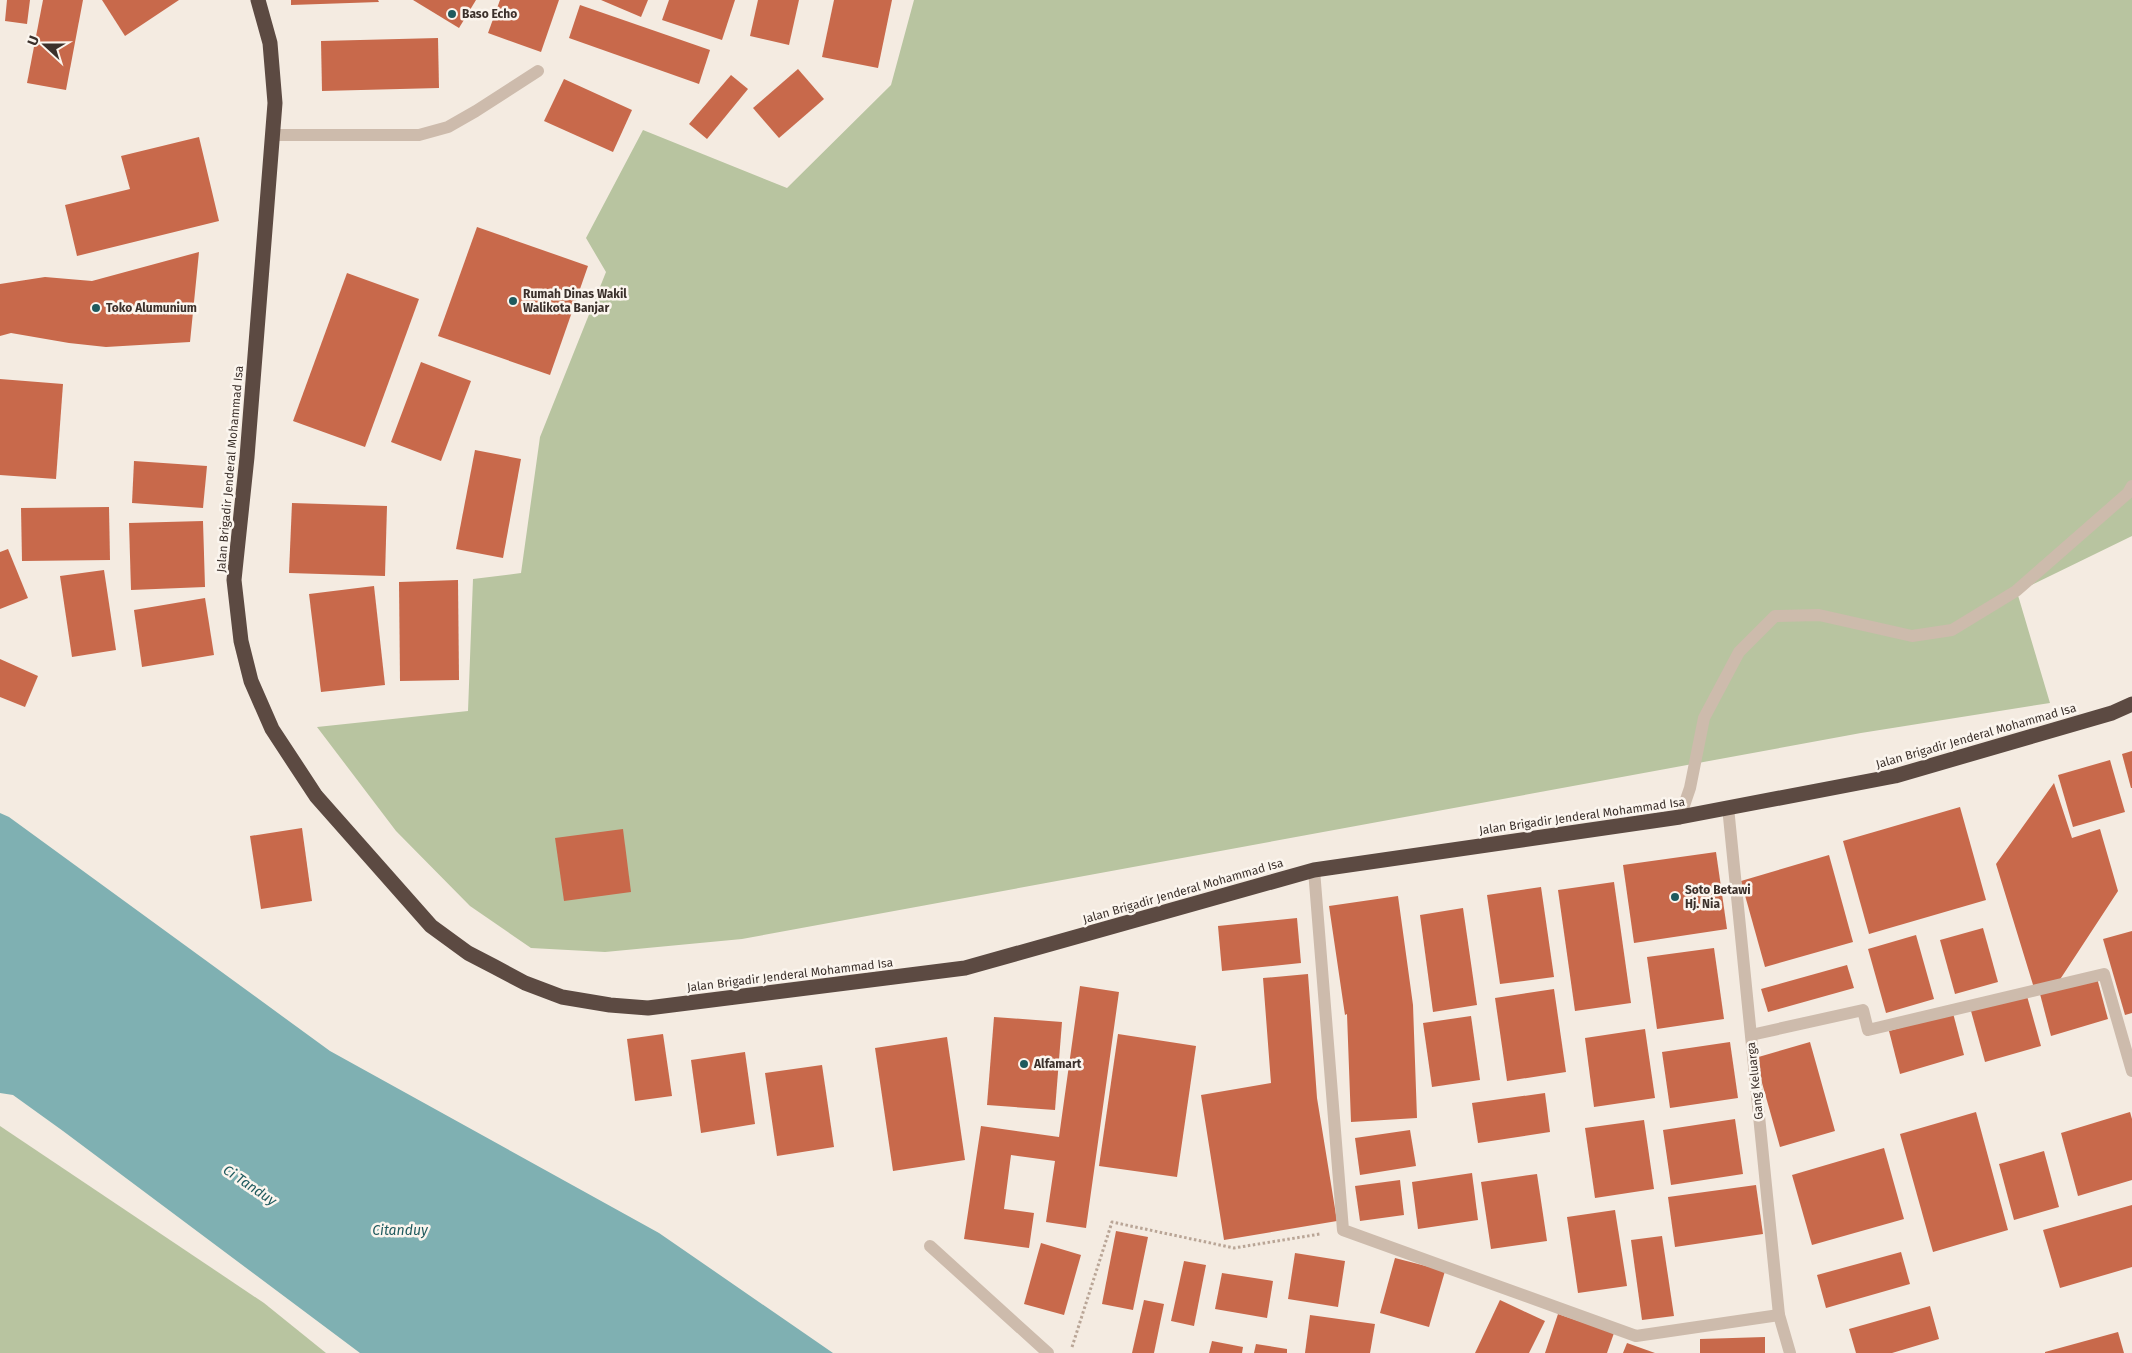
<svg xmlns="http://www.w3.org/2000/svg" width="2132" height="1353" font-family="'Fira Sans',sans-serif">
<style>
.green{fill:#b8c4a0}
.water{fill:#7fb0b2}
.building{fill:#c8694b}
.lines{fill:none;stroke-linecap:round;stroke-linejoin:round}
.path{stroke:#b9a596;stroke-width:3;stroke-dasharray:2.5 2.5;stroke-linecap:butt}
.minor{stroke:#cdbbac;stroke-width:12}
.highway{stroke:#5c4a42;stroke-width:15}
.poi-dot{fill:#1f5a5e;stroke:#fbf5ee;stroke-width:2}
.labels{text-anchor:middle;stroke-width:5;stroke-linejoin:round;paint-order:stroke}
.poi-label{font-size:12px;font-weight:bold;fill:#3b302b;stroke:#fbf5ee;text-anchor:start}
.street-label{font-size:12px;fill:#3b302b;stroke:#fbf5ee}
.water-label{font-size:14px;font-style:italic;fill:#1f5a5e;stroke:#fbf5ee}
</style>
<rect width="100%" height="100%" fill="#f4ebe1"/>
<!-- green -->
<g class="green">
<path d="M914 0H2132V536L2017 592 2050 703 1861 733 742 939 605 952 531 948 470 906 396 831 317 727 468 711 473 579 521 573 540 437 606 272 586 238 643 130 787 188 891 85Z"/>
<path d="M0 1126 264 1303 326 1353H0Z"/>
</g>
<!-- water -->
<path class="water" d="M0 813 9 817 330 1051 659 1233 833 1353H360L63 1131 13 1095 0 1093Z"/>
<!-- building -->
<g class="building">
<path d="M7 0H30L27 24 5 21Z"/>
<path d="M43 0H83L66 90 27 83Z"/>
<path d="M102 0H179L125 36Z"/>
<path d="M291 0H378L379 2 291 5Z"/>
<path d="M413 0H476L459 28Z"/>
<path d="M500 0H559L541 52 488 33Z"/>
<path d="M601 0H648L641 17Z"/>
<path d="M669 0H735L722 40 662 20Z"/>
<path d="M758 0H799L789 45 750 36Z"/>
<path d="M834 0H892L878 68 822 57Z"/>
<path d="M580 5 710 50 699 84 569 38Z"/>
<path d="M438 38 439 88 322 91 321 41Z"/>
<path d="M798 69 824 99 779 138 753 108Z"/>
<path d="M731 75 748 89 707 139 689 124Z"/>
<path d="M564 79 632 110 613 152 544 121Z"/>
<path d="M199 137 219 221 77 256 65 205 130 189 121 156Z"/>
<path d="M477 227 588 266 550 375 438 336Z"/>
<path d="M199 252 190 342 106 347 69 343 11 333 0 336V284L45 277 92 281Z"/>
<path d="M347 273 419 299 365 447 293 421Z"/>
<path d="M421 362 471 381 441 461 391 442Z"/>
<path d="M0 379 63 384 56 479 0 475Z"/>
<path d="M475 450 521 459 503 558 456 549Z"/>
<path d="M134 461 207 466 203 508 132 503Z"/>
<path d="M292 503 387 506 385 576 289 573Z"/>
<path d="M109 507 110 560 22 561 21 508Z"/>
<path d="M203 521 205 587 131 590 129 523Z"/>
<path d="M8 549 28 598 0 609V552Z"/>
<path d="M104 570 116 650 72 657 60 576Z"/>
<path d="M458 580 459 680 400 681 399 582Z"/>
<path d="M374 586 385 685 321 692 309 594Z"/>
<path d="M205 598 214 655 142 667 134 610Z"/>
<path d="M0 659 38 676 25 707 0 697Z"/>
<path d="M2132 751V788H2131L2122 754Z"/>
<path d="M2110 760 2125 812 2073 827 2058 775Z"/>
<path d="M2054 783 2072 838 2100 829 2118 891 2059 981 2034 988 1996 864Z"/>
<path d="M1960 807 1986 900 1869 934 1843 841Z"/>
<path d="M302 828 312 901 261 909 250 836Z"/>
<path d="M623 829 631 892 564 901 555 838Z"/>
<path d="M1716 852 1727 929 1634 943 1623 865Z"/>
<path d="M1829 855 1853 942 1765 967 1741 881Z"/>
<path d="M1614 882 1631 1003 1575 1011 1558 890Z"/>
<path d="M1541 887 1554 977 1500 984 1487 895Z"/>
<path d="M1398 896 1413 1005 1417 1118 1351 1122 1347 1014 1345 1015 1329 906Z"/>
<path d="M1463 908 1477 1005 1433 1012 1420 915Z"/>
<path d="M1297 918 1301 963 1222 971 1218 926Z"/>
<path d="M1983 928 1998 982 1955 994 1940 940Z"/>
<path d="M2132 931V1013L2125 1015 2103 939Z"/>
<path d="M1916 935 1934 999 1886 1013 1868 949Z"/>
<path d="M1714 948 1724 1019 1657 1029 1647 957Z"/>
<path d="M1847 965 1854 988 1768 1012 1761 989Z"/>
<path d="M1308 974 1317 1098 1337 1221 1224 1240 1201 1095 1271 1083 1263 978Z"/>
<path d="M2097 978 2108 1019 2051 1036 2040 994Z"/>
<path d="M1080 986 1119 992 1086 1228 1046 1222 1055 1161 1011 1155 1004 1209 1034 1213 1029 1248 964 1239 981 1126 1059 1137Z"/>
<path d="M1554 989 1566 1072 1507 1081 1495 998Z"/>
<path d="M2027 996 2041 1046 1985 1062 1971 1011Z"/>
<path d="M1953 1013 1964 1055 1900 1074 1889 1031Z"/>
<path d="M1471 1016 1480 1080 1432 1087 1423 1023Z"/>
<path d="M994 1017 1062 1022 1055 1110 987 1105Z"/>
<path d="M1645 1029 1655 1098 1594 1107 1585 1038Z"/>
<path d="M663 1034 672 1096 635 1101 627 1039Z"/>
<path d="M1118 1034 1196 1046 1177 1177 1099 1166Z"/>
<path d="M947 1037 965 1160 893 1171 875 1048Z"/>
<path d="M1730 1042 1738 1098 1670 1108 1662 1052Z"/>
<path d="M1810 1042 1835 1131 1780 1147 1755 1058Z"/>
<path d="M745 1052 755 1124 701 1133 691 1060Z"/>
<path d="M822 1065 834 1147 777 1156 765 1073Z"/>
<path d="M1545 1093 1550 1132 1478 1143 1472 1103Z"/>
<path d="M1976 1112 2008 1230 1933 1252 1900 1134Z"/>
<path d="M2130 1112 2132 1119V1180L2078 1196 2061 1133Z"/>
<path d="M1735 1119 1743 1174 1671 1185 1663 1130Z"/>
<path d="M1644 1120 1654 1189 1595 1198 1585 1128Z"/>
<path d="M1410 1130 1416 1166 1360 1175 1355 1138Z"/>
<path d="M1884 1148 1904 1219 1812 1245 1792 1175Z"/>
<path d="M2044 1151 2059 1207 2014 1220 1999 1164Z"/>
<path d="M1472 1173 1478 1220 1418 1229 1412 1182Z"/>
<path d="M1537 1174 1547 1241 1491 1249 1481 1182Z"/>
<path d="M1400 1180 1404 1215 1360 1221 1355 1186Z"/>
<path d="M1756 1185 1763 1234 1675 1247 1668 1197Z"/>
<path d="M2132 1205V1267L2060 1288 2043 1230Z"/>
<path d="M1615 1210 1627 1286 1578 1293 1567 1217Z"/>
<path d="M1116 1231 1148 1237 1133 1310 1102 1304Z"/>
<path d="M1662 1236 1674 1316 1642 1320 1631 1240Z"/>
<path d="M1041 1243 1081 1255 1064 1315 1024 1304Z"/>
<path d="M1901 1252 1910 1284 1826 1308 1817 1275Z"/>
<path d="M1295 1253 1345 1261 1338 1307 1288 1299Z"/>
<path d="M1395 1258 1445 1271 1429 1327 1380 1313Z"/>
<path d="M1184 1261 1206 1265 1194 1326 1171 1321Z"/>
<path d="M1222 1273 1273 1281 1267 1318 1215 1309Z"/>
<path d="M1144 1300 1164 1304 1154 1353H1132Z"/>
<path d="M1500 1300 1545 1321 1529 1353H1475Z"/>
<path d="M1930 1306 1939 1339 1892 1353H1856L1849 1329Z"/>
<path d="M1558 1314 1614 1333 1607 1353H1545Z"/>
<path d="M1310 1315 1375 1324 1370 1353H1305Z"/>
<path d="M2118 1332 2124 1353H2045V1352Z"/>
<path d="M1765 1337V1353H1700V1339Z"/>
<path d="M1212 1341 1243 1347 1242 1353H1209Z"/>
<path d="M1627 1343 1655 1353H1623Z"/>
<path d="M1256 1344 1287 1349V1353H1254Z"/>
</g>
<g class="lines">
<!-- path -->
<path class="path" d="M1072 1347 1112 1222 1234 1248 1320 1234"/>
<!-- minor -->
<g class="minor">
<path d="M272 135H419L448 127 476 111 538 71"/>
<path d="M1728 807 1779 1315 1790 1353"/>
<path d="M1680 817 1690 788 1704 718 1739 652 1775 616 1819 615 1912 636 1952 630 2016 591 2128 493 2132 486"/>
<path d="M1314 870 1343 1230 1636 1336 1779 1315"/>
<path d="M1751 1035 1863 1010 1868 1030 2104 974 2132 1071"/>
<path d="M930 1246 1048 1353"/>
</g>
<!-- highway -->
<path class="highway" d="M258 0 270 43 275 103 247 457 234 580 241 641 251 681 272 729 316 796 431 926 468 953 495 967 525 983 562 997 610 1005 648 1008 965 968 1314 870 1680 817 1895 776 2112 713 2132 704"/>
</g>
<!-- markers -->
<g class="poi-dot">
<circle cx="452" cy="14" r="5"/>
<circle cx="513" cy="301" r="5"/>
<circle cx="96" cy="308" r="5"/>
<circle cx="1675" cy="897" r="5"/>
<circle cx="1024" cy="1064" r="5"/>
</g>
<g class="labels">
<!-- poi labels -->
<g class="poi-label">
<text x="462" y="18">Baso Echo</text>
<text x="523" y="298">Rumah Dinas Wakil<tspan x="523" dy="14">Walikota Banjar</tspan></text>
<text x="106" y="312">Toko Alumunium</text>
<text x="1685" y="894">Soto Betawi<tspan x="1685" dy="14">Hj. Nia</tspan></text>
<text x="1034" y="1068">Alfamart</text>
</g>
<!-- street labels -->
<g class="street-label">
<text transform="translate(230 469) rotate(-85)" y="4">Jalan Brigadir Jenderal Mohammad Isa</text>
<text transform="translate(1976 736) rotate(-16)" y="4">Jalan Brigadir Jenderal Mohammad Isa</text>
<text transform="translate(1582 816) rotate(-8)" y="4">Jalan Brigadir Jenderal Mohammad Isa</text>
<text transform="translate(1183 891) rotate(-16)" y="4">Jalan Brigadir Jenderal Mohammad Isa</text>
<text transform="translate(790 975) rotate(-7)" y="4">Jalan Brigadir Jenderal Mohammad Isa</text>
<text transform="translate(1755 1081) rotate(-96)" y="4">Gang Keluarga</text>
</g>
<!-- water labels -->
<g class="water-label">
<text transform="translate(250 1185) rotate(34)" y="5">Ci Tanduy</text>
<text x="400" y="1235">Citanduy</text>
</g>
</g>
<!-- north arrow -->
<g transform="translate(45 45) rotate(291)" stroke="#fbf5ee" stroke-width="4" paint-order="stroke">
<path d="M0-4L9 19L0 12L-9 19Z" fill="#3b302b"/>
<text y="-8" font-size="14" font-weight="bold" text-anchor="middle" fill="#3b302b">U</text>
</g>
</svg>
